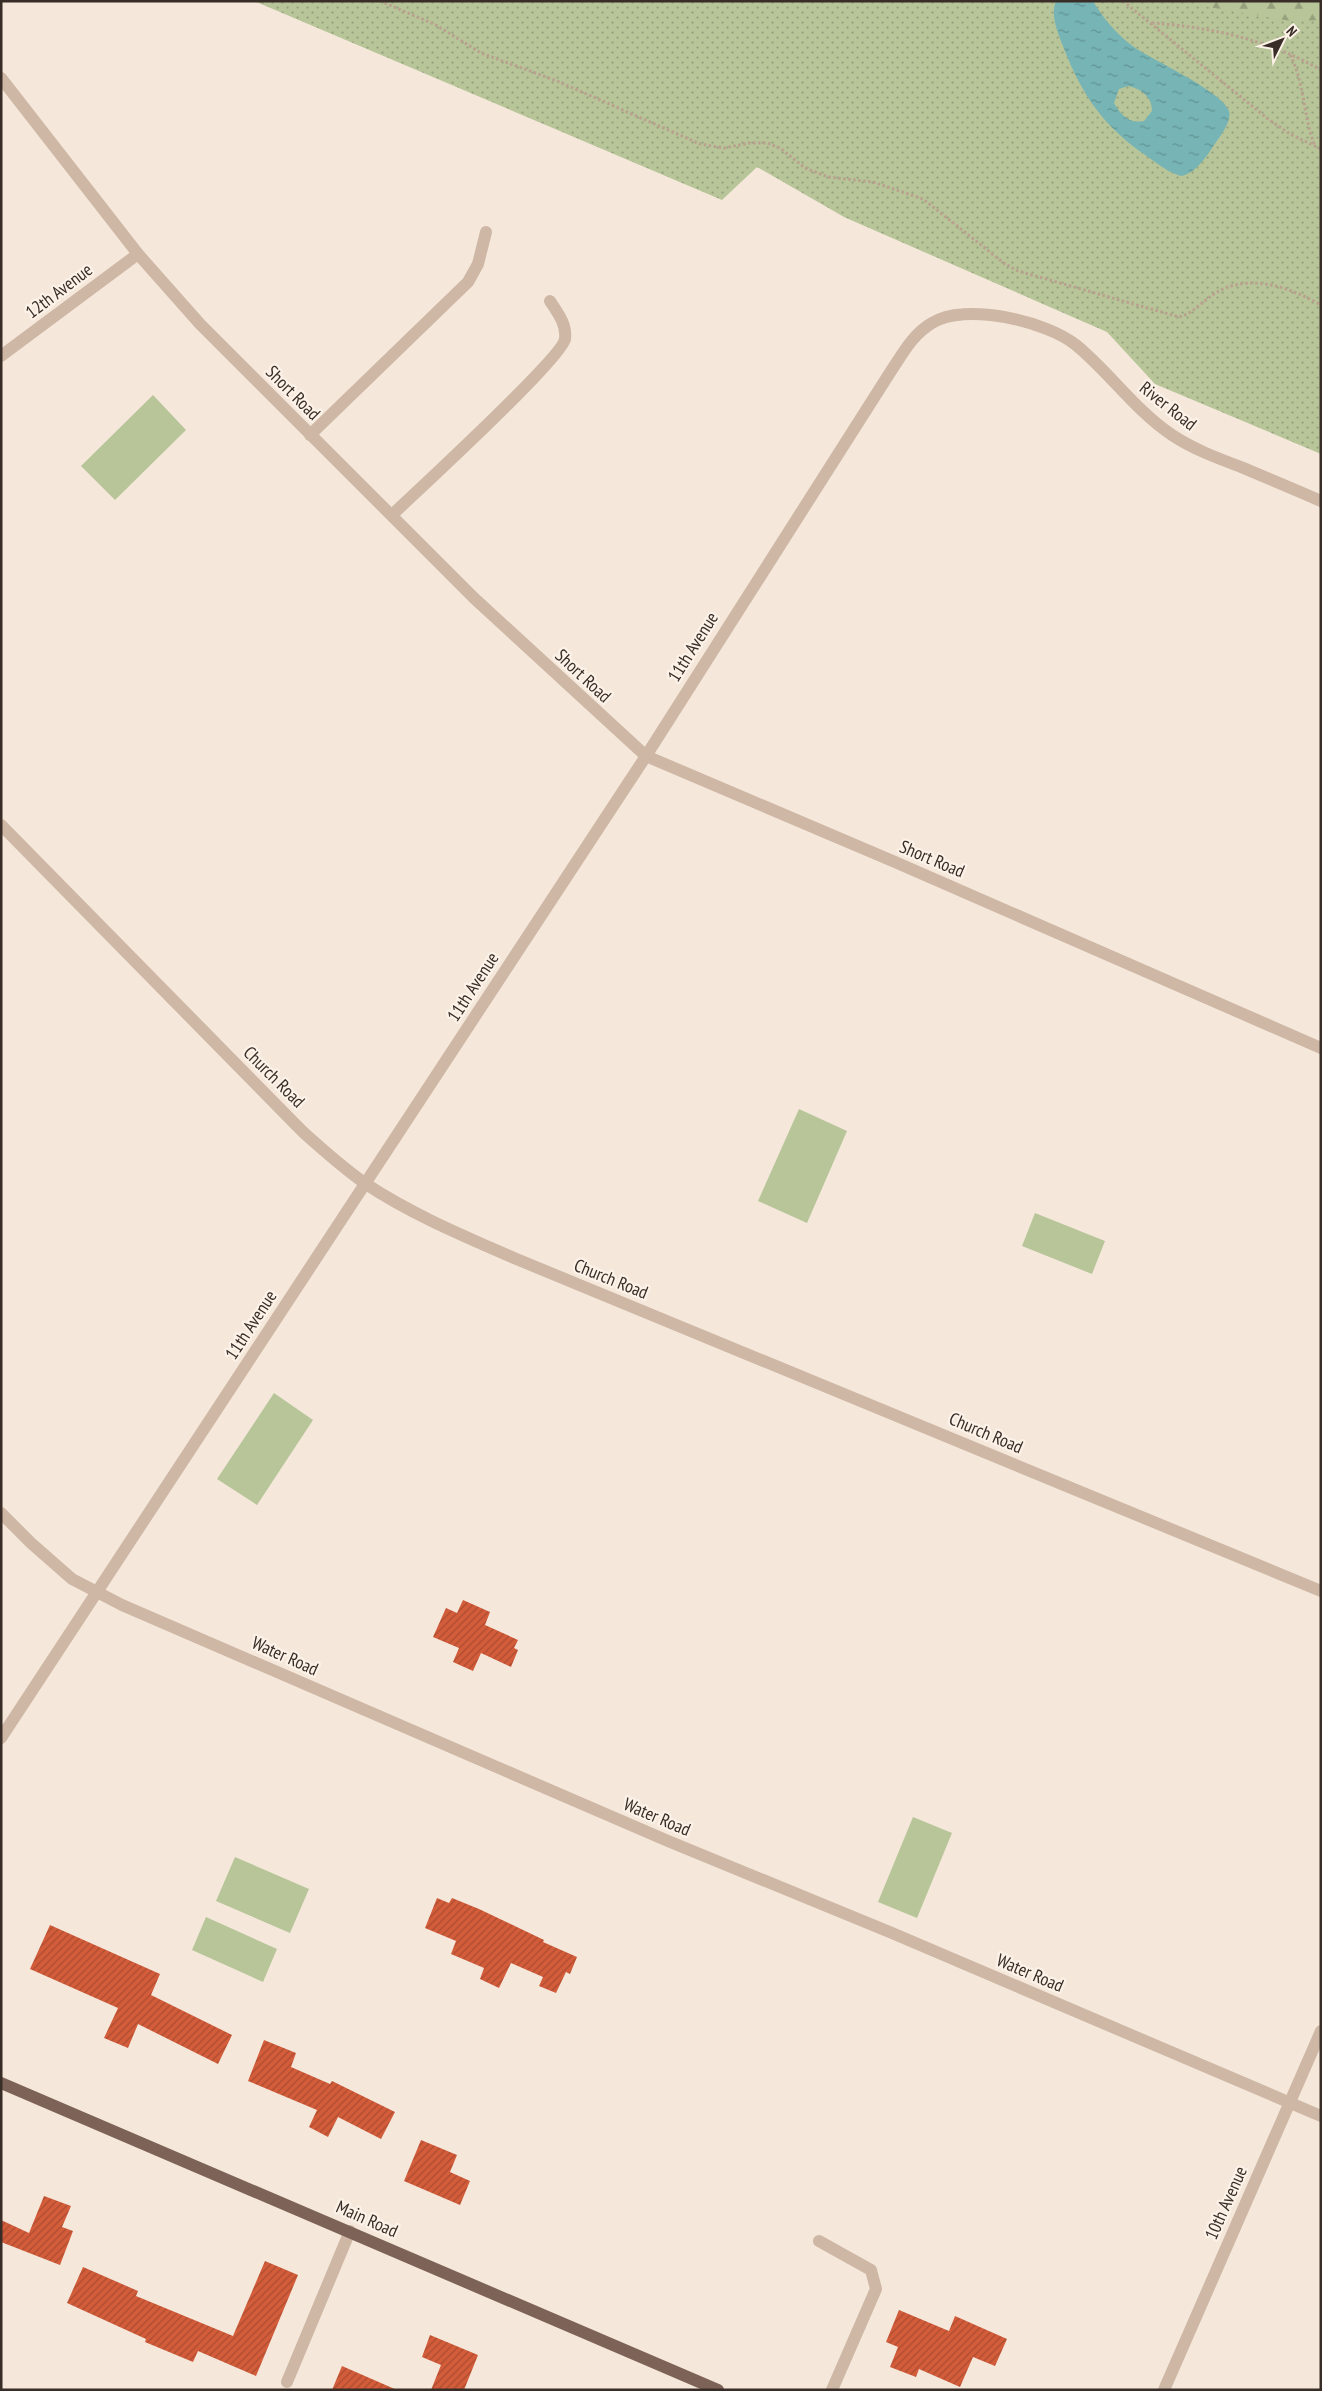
<svg xmlns="http://www.w3.org/2000/svg" width="1322" height="2391" font-family="'PT Sans Narrow',sans-serif">
<style>
.grass{fill:url(#grass-dots)}
.forest{fill:url(#forest-firs)}
.pitch{fill:#b7c599}
.water{fill:url(#water-ripples);fill-rule:evenodd}
.building{fill:url(#building-hatch)}
.lines{fill:none;stroke-linecap:round;stroke-linejoin:round}
.path{stroke:#baa18f;stroke-width:3;stroke-dasharray:2.5 2.5;stroke-linecap:butt}
.minor{stroke:#ceb7a5;stroke-width:12}
.major{stroke:#7d6357;stroke-width:12}
.labels{text-anchor:middle;stroke-width:4.5;stroke-linejoin:round;paint-order:stroke}
.street-label{font-size:18px;fill:#392d27;stroke:#fcf2e8}
</style>
<defs>
<pattern id="grass-dots" width="8" height="8" patternUnits="userSpaceOnUse" patternTransform="scale(1.25)"><rect width="8" height="8" fill="#b7c599"/><path d="M2 2h.1M6 6h.1" fill="none" stroke="#96a07d" stroke-width="1.8" stroke-linecap="round"/></pattern>
<pattern id="forest-firs" width="22" height="20" patternUnits="userSpaceOnUse" patternTransform="scale(1.25)"><rect width="22" height="20" fill="#b7c599"/><path d="M5 1l3.5 6h-7zM16 11l3.5 6h-7z" fill="#96a07d"/></pattern>
<pattern id="water-ripples" width="26" height="14" patternUnits="userSpaceOnUse" patternTransform="scale(1.25)"><rect width="26" height="14" fill="#76b4b5"/><path d="M2 4q2-2 4 0t4 0M15 11q2-2 4 0t4 0" fill="none" stroke="#629393"/></pattern>
<pattern id="building-hatch" width="6" height="6" patternUnits="userSpaceOnUse" patternTransform="scale(1.25)"><rect width="6" height="6" fill="#d35c3a"/><path d="M-1 1l2-2M0 6l6-6M5 7l2-2" fill="none" stroke="#ac4c31"/></pattern>
</defs>
<rect width="100%" height="100%" fill="#f5e8db"/>
<!-- grass -->
<path class="grass" d="M254 1H1321V454L1155 384 1107 332 844 217 757 167 722 200Z"/>
<!-- forest -->
<path class="forest" d="M1200 1H1321V20L1291 21 1203 6Z"/>
<!-- pitch -->
<g class="pitch">
<path d="M153 395 186 430 115 500 81 466Z"/>
<path d="M799 1109 847 1131 807 1223 758 1201Z"/>
<path d="M1035 1213 1105 1241 1092 1274 1022 1246Z"/>
<path d="M274 1393 313 1420 257 1505 217 1479Z"/>
<path d="M913 1817 952 1833 917 1918 878 1902Z"/>
<path d="M235 1857 309 1889 290 1933 216 1901Z"/>
<path d="M206 1917 277 1949 263 1982 192 1950Z"/>
</g>
<!-- water -->
<path class="water" d="M1056 1H1093C1103 18 1118 36 1134 47 1152 60 1222 91 1229 111 1232 121 1220 137 1214 145 1207 156 1195 174 1181 176 1169 173 1158 164 1148 157 1104 127 1082 96 1063 46 1058 33 1050 15 1056 1ZM1128 86C1142 89 1152 97 1152 111L1144 121C1129 124 1121 115 1114 103L1119 89Z"/>
<!-- building -->
<g class="building">
<path d="M463 1600 490 1612 485 1625 518 1640 514 1648 518 1650 511 1667 481 1653 473 1671 453 1662 459 1648 433 1637 446 1608 457 1613Z"/>
<path d="M437 1898 449 1903 452 1898 479 1909 544 1940 543 1942 577 1957 570 1974 566 1972 556 1993 539 1986 543 1977 511 1963 499 1988 480 1979 484 1968 451 1954 456 1941 425 1928Z"/>
<path d="M50 1925 160 1974 151 1995 232 2035 218 2064 138 2024 128 2048 104 2038 118 2008 30 1969Z"/>
<path d="M264 2040 296 2053 291 2067 330 2084 332 2081 395 2112 381 2139 338 2117 328 2137 309 2127 317 2110 248 2081Z"/>
<path d="M421 2140 457 2155 450 2172 470 2181 460 2205 404 2181Z"/>
<path d="M44 2196 71 2206 62 2227 73 2231 60 2265 1 2242V2220L29 2233Z"/>
<path d="M265 2261 298 2275 256 2376 198 2351 193 2362 145 2342 146 2339 67 2303 83 2267 138 2291 136 2296 233 2336Z"/>
<path d="M899 2310 949 2331 955 2316 1007 2339 995 2366 973 2357 960 2387 919 2369 916 2377 890 2367 898 2347 886 2342Z"/>
<path d="M430 2335 478 2355 464 2390H431L441 2365 422 2357Z"/>
<path d="M342 2366 397 2390H332Z"/>
</g>
<g class="lines">
<!-- path -->
<g class="path">
<path d="M380 1 436 25 481 53 557 81 700 144 724 148 749 143H767L780 148 805 168 828 177 873 182 923 199 1005 264 1018 271 1179 317C1192 314 1203 301 1214 294 1248 272 1289 287 1321 305"/>
<path d="M1123 1 1268 119 1290 134 1321 149"/>
<path d="M1152 23C1211 27 1269 40 1321 70"/>
<path d="M1290 55C1305 83 1303 117 1315 146"/>
</g>
<!-- minor -->
<g class="minor">
<path d="M1 78 138 254 200 324 474 598 646 756 895 862 1321 1048"/>
<path d="M1 356 138 254"/>
<path d="M310 435 468 282 478 264 486 232"/>
<path d="M392 515C416 492 562 358 565 339 567 324 557 312 550 301"/>
<path d="M1 825 303 1132C323 1150 343 1168 366 1184 411 1214 464 1236 514 1258L1321 1591"/>
<path d="M1 1513 31 1543 72 1579 122 1605 668 1841 892 1933 1321 2116"/>
<path d="M1 1738 646 756 891 371C903 353 913 334 932 323 965 302 1046 321 1076 345 1110 373 1135 410 1172 435 1193 449 1217 458 1241 467 1267 478 1294 489 1321 501"/>
<path d="M819 2241 871 2270 876 2289 832 2390"/>
<path d="M287 2382 350 2231"/>
<path d="M1164 2390 1321 2031"/>
</g>
<!-- major -->
<path class="major" d="M1 2083 718 2390"/>
</g>
<g class="labels">
<!-- street labels -->
<g class="street-label">
<text transform="translate(59 291) rotate(-37)" y="6">12th Avenue</text>
<text transform="translate(293 393) rotate(45)" y="6">Short Road</text>
<text transform="translate(1168 406) rotate(38)" y="6">River Road</text>
<text transform="translate(693 647) rotate(-58)" y="6">11th Avenue</text>
<text transform="translate(583 676) rotate(43)" y="6">Short Road</text>
<text transform="translate(932 859) rotate(23)" y="6">Short Road</text>
<text transform="translate(473 987) rotate(-57)" y="6">11th Avenue</text>
<text transform="translate(274 1077) rotate(45)" y="6">Church Road</text>
<text transform="translate(611 1279) rotate(22)" y="6">Church Road</text>
<text transform="translate(251 1325) rotate(-57)" y="6">11th Avenue</text>
<text transform="translate(986 1433) rotate(23)" y="6">Church Road</text>
<text transform="translate(285 1656) rotate(24)" y="6">Water Road</text>
<text transform="translate(657 1817) rotate(23)" y="6">Water Road</text>
<text transform="translate(1030 1973) rotate(23)" y="6">Water Road</text>
<text transform="translate(1226 2203) rotate(-66)" y="6">10th Avenue</text>
<text transform="translate(367 2219) rotate(24)" y="6">Main Road</text>
</g>
</g>
<!-- border -->
<rect width="1322" height="2391" fill="none" stroke="#392d27" stroke-width="5"/>
<!-- north arrow -->
<g transform="translate(1282 40) rotate(48)" stroke="#fcf2e8" stroke-width="4" paint-order="stroke">
<path d="M0-4L9 19L0 12L-9 19Z" fill="#392d27"/>
<text y="-8" font-size="14" font-weight="bold" text-anchor="middle" fill="#392d27">N</text>
</g>
</svg>
